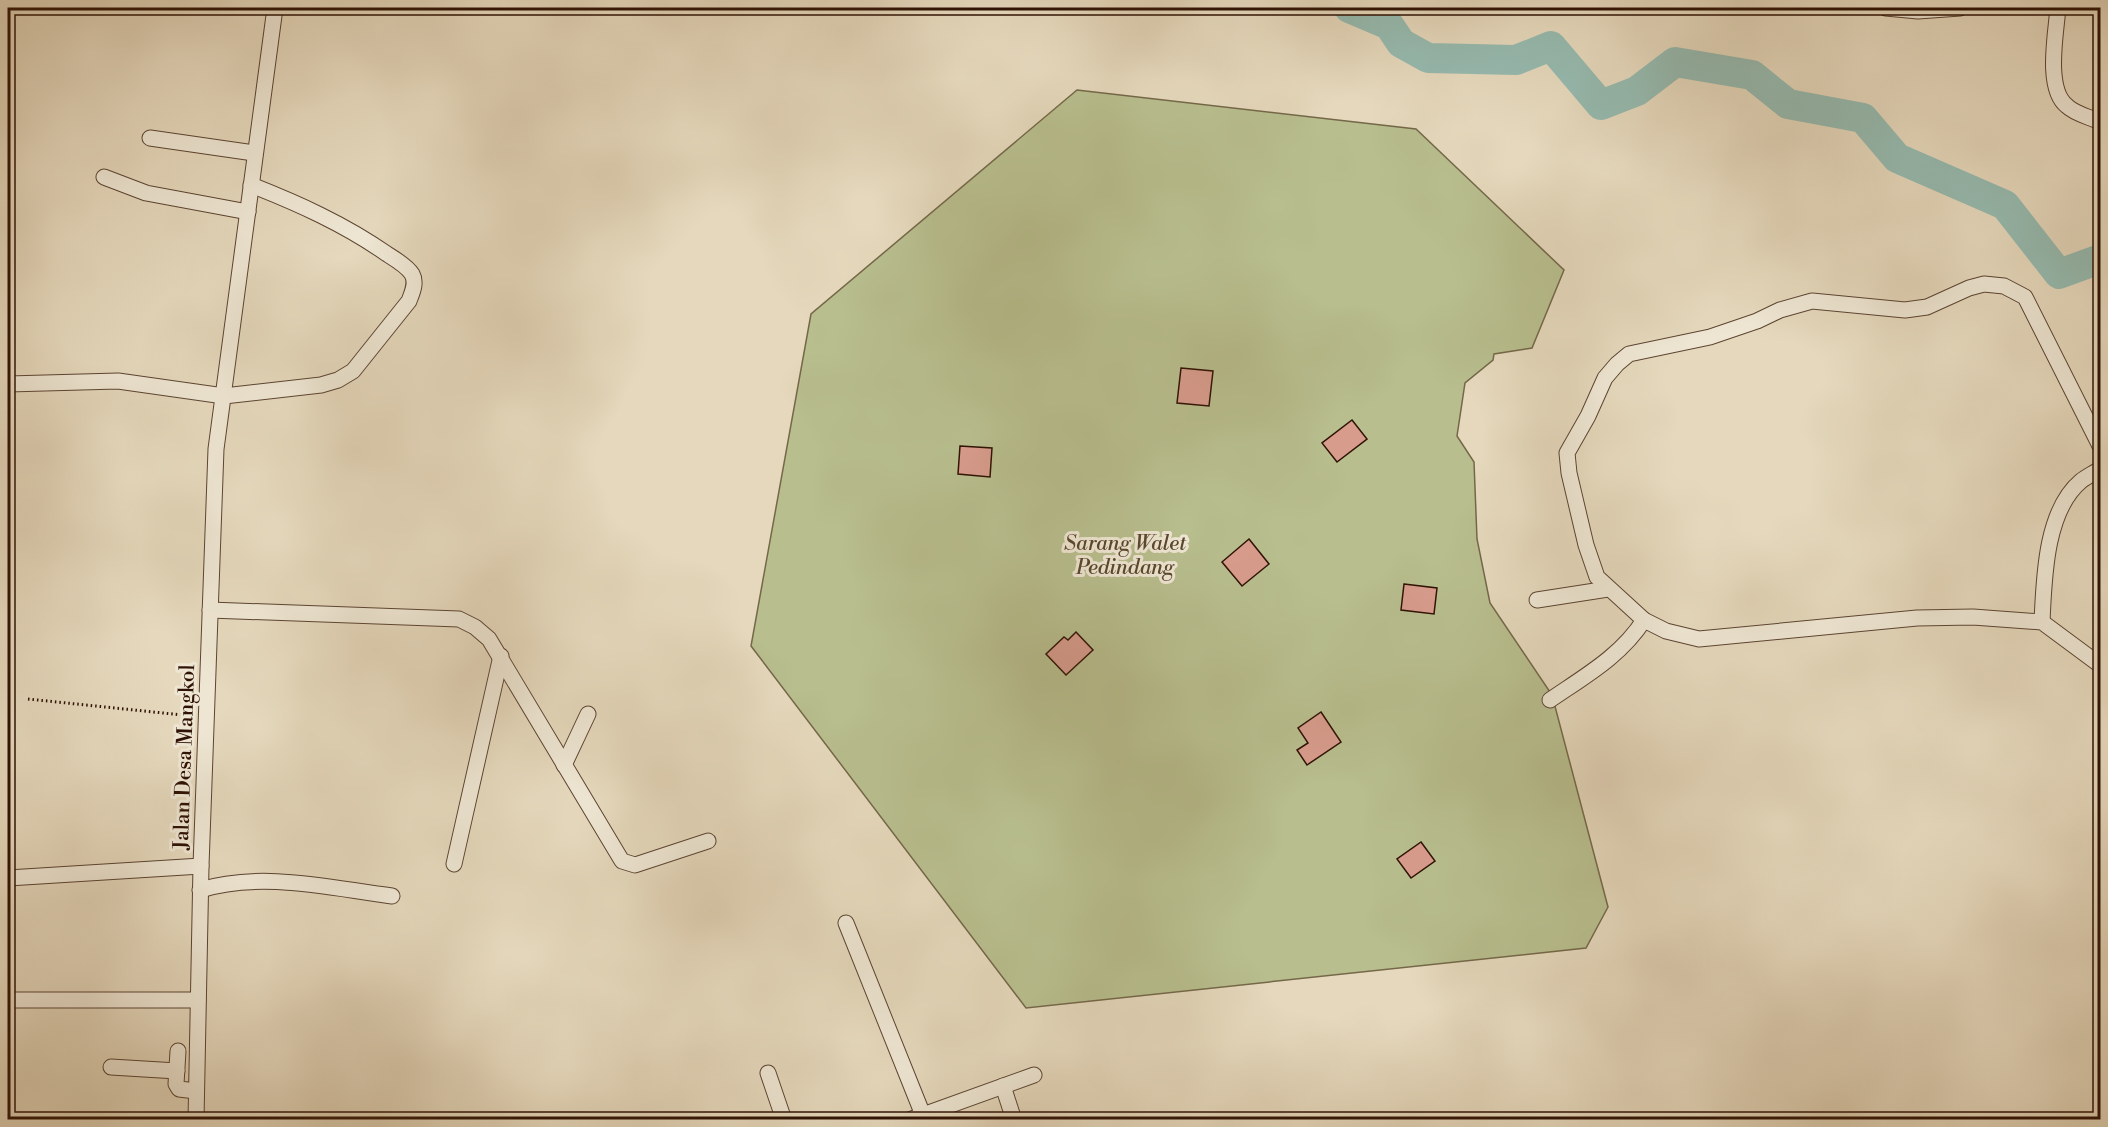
<svg xmlns="http://www.w3.org/2000/svg" width="2108" height="1127" font-family="'Libre Bodoni',serif">
<style>
.green{fill:#b8be8e;stroke:#746849;stroke-width:1.5}
.lines{fill:none;stroke-linecap:round;stroke-linejoin:round}
.river{stroke:#96baaf;stroke-width:30}
.building{fill:#d89c8d;stroke:#2f1204;stroke-width:1.5}
.minor-casing{stroke:#5c4432;stroke-width:17}
.path{stroke:#2f1204;stroke-width:3;stroke-dasharray:1.5 3;stroke-linecap:butt}
.minor{stroke:#eee6d3;stroke-width:15}
.labels{text-anchor:middle;stroke-width:6;stroke-linejoin:round;paint-order:stroke}
.park-label{font-size:21px;font-style:italic;fill:#58462d;stroke:#eee6d3}
.street-label{font-size:21px;fill:#2f1204;stroke:#eee6d3}
</style>
<rect width="100%" height="100%" fill="#e5d8bc"/>
<filter id="stains"><feTurbulence type="fractalNoise" baseFrequency=".00333" numOctaves="4"/><feColorMatrix values="0 0 0 0 .2 0 0 0 0 .09 0 0 0 0 .02 0 0 0 .5 -.17"/></filter>
<radialGradient id="worn" r=".72"><stop offset=".6" stop-color="#630" stop-opacity="0"/><stop offset="1" stop-color="#630" stop-opacity=".3"/></radialGradient>
<!-- green -->
<path class="green" d="M1077 90 1416 129 1564 270 1532 348 1494 354 1493 360 1465 383 1457 436 1474 462 1477 539 1490 603 1552 695 1608 907 1586 948 1026 1008 751 646 811 314Z"/>
<g class="lines">
<!-- river -->
<path class="river" d="M1349 8 1389 25 1401 43 1428 58 1516 60 1551 46 1601 105 1637 91 1675 62 1752 75 1788 104 1863 118 1897 158 2005 205 2059 274 2100 259"/>
</g>
<!-- building -->
<g class="building">
<path d="M1181 368 1213 371 1209 406 1177 403Z"/>
<path d="M1352 420 1367 439 1337 462 1322 443Z"/>
<path d="M960 446 992 448 990 477 958 474Z"/>
<path d="M1249 539 1269 564 1242 586 1222 562Z"/>
<path d="M1404 584 1437 588 1434 614 1401 610Z"/>
<path d="M1076 632 1093 650 1066 675 1046 654 1064 637 1068 640Z"/>
<path d="M1321 712 1341 742 1307 765 1297 750 1308 743 1298 728Z"/>
<path d="M1421 842 1435 861 1411 878 1397 859Z"/>
</g>
<g class="lines">
<defs>
<g id="minor">
<path d="M1886 8 1918 11 1960 8"/>
<path d="M2058 8C2056 33 2045 89 2067 106 2075 114 2090 117 2100 122"/>
<path d="M150 138 254 153"/>
<path d="M104 177 146 193 248 212"/>
<path d="M8 384 118 381 224 396 321 385 338 380 353 371 409 301C412 293 417 283 412 274 407 266 395 259 387 254 344 224 299 204 251 185"/>
<path d="M2100 446 2025 297 2004 286 1984 284 1969 288 1927 307 1905 310 1812 301 1780 310 1757 321 1710 337 1629 354 1617 364 1605 378 1588 416 1567 453 1569 473 1586 545 1597 577 1644 620 1666 631 1699 639 1917 618 1973 617 2042 622 2100 665"/>
<path d="M1537 600 1608 589"/>
<path d="M210 610 459 619 475 627 489 639 622 861 635 865 708 841"/>
<path d="M2042 622C2044 580 2045 511 2081 481 2086 477 2094 473 2100 469"/>
<path d="M1550 700C1585 676 1621 656 1644 620"/>
<path d="M564 765 588 714"/>
<path d="M454 864 501 656"/>
<path d="M8 878 201 866"/>
<path d="M200 890C262 871 329 888 392 896"/>
<path d="M846 923 925 1120"/>
<path d="M8 1000H198"/>
<path d="M178 1051 176 1084 179 1089 196 1091"/>
<path d="M111 1067 177 1071"/>
<path d="M768 1073 784 1120"/>
<path d="M1003 1086 1014 1120"/>
<path d="M196 1120 201 866 216 449 275 8"/>
<path d="M909 1120 1034 1075"/>
</g>
</defs>
<!-- minor casing -->
<use href="#minor" class="minor-casing"/>
<!-- path -->
<path class="path" d="M28 699 192 716"/>
<!-- minor -->
<use href="#minor" class="minor"/>
</g>
<g class="labels">
<!-- park labels -->
<g class="park-label">
<text x="1125" y="550">Sarang Walet<tspan x="1125" dy="24">Pedindang</tspan></text>
</g>
<!-- street labels -->
<g class="street-label">
<text transform="translate(184 757) rotate(-88)" y="7">Jalan Desa Mangkol</text>
</g>
</g>
<!-- margin -->
<rect width="2108" height="1127" fill="none" stroke="#e5d8bc" stroke-width="30"/>
<rect x="9" y="9" width="2090" height="1109" fill="none" stroke="#2f1204" stroke-width="3"/>
<rect x="15" y="15" width="2078" height="1097" fill="none" stroke="#2f1204" stroke-width="1.5"/>
<rect width="100%" height="100%" filter="url(#stains)"/>
<rect width="100%" height="100%" fill="url(#worn)"/>
</svg>
